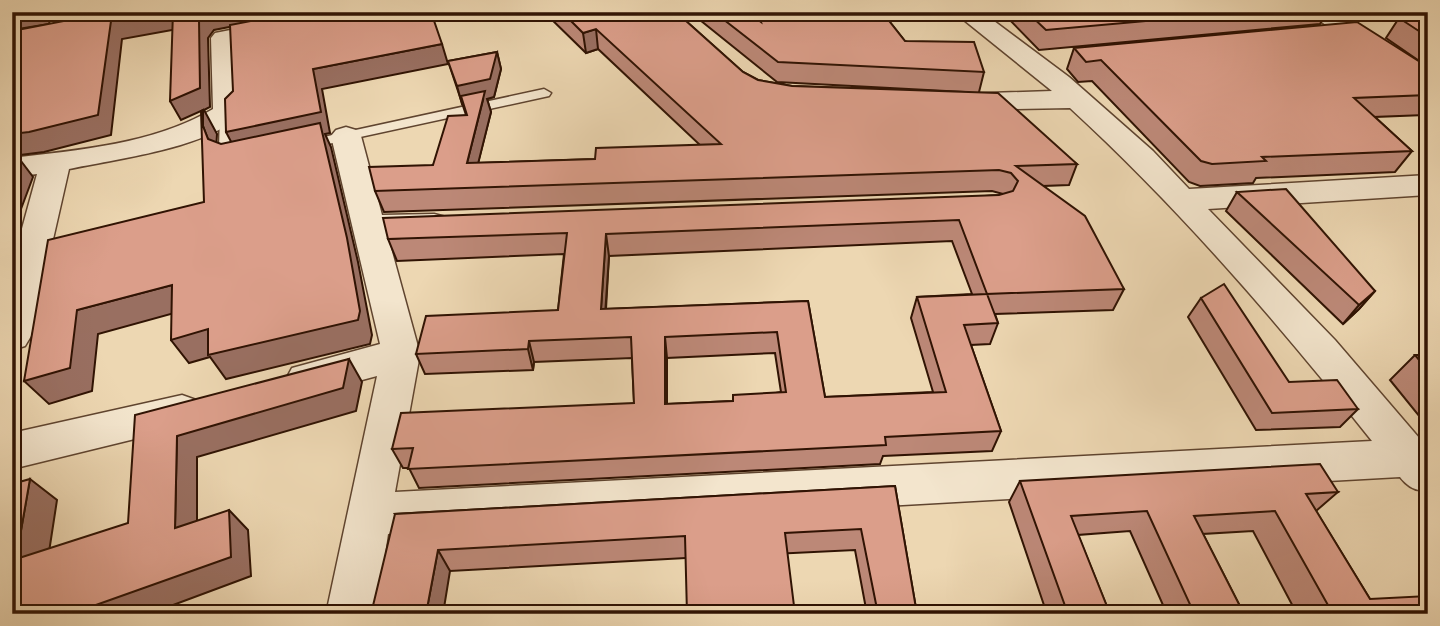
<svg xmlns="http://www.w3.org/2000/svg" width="1440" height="626" font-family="Cardo,serif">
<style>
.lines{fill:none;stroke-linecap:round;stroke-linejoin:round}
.lane-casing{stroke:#5f442f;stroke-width:3}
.street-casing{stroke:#5f442f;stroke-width:3}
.lane{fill:#f3e5cd;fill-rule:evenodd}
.street{fill:#f3e5cd;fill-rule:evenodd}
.wall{fill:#bc8877;stroke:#301303;stroke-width:2;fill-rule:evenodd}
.shaded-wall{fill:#996f61;stroke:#301303;stroke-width:2}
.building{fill:#db9e8a;stroke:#301303;stroke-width:2;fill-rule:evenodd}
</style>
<rect width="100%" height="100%" fill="#edd7b2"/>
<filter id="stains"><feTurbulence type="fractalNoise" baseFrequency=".00286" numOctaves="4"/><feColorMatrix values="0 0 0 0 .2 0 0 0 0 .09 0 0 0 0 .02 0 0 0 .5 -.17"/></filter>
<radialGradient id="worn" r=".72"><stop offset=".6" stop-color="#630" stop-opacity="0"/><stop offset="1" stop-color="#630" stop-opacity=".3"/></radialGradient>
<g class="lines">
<defs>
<g id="lane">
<path d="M544 89 551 93 549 96 305 149 298 145 305 141Z"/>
<path d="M227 108 234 112 233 150 240 160 233 164 224 162 219 150 220 112Z"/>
</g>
<g id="street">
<path d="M321 12H373L370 17 361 19 237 43 241 112C217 147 110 160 69 169L31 336 25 346 12 350V265L37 174 12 177V158C78 150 155 144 213 109L211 38 215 33Z"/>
<path d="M954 12H982L1069 77 1153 151 1189 189 1428 175V195L1208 209 1335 340 1420 439H1428V489C1417 493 1407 486 1400 477L388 534 376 614H326L377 376 306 395 292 390 286 379 292 368 380 344 331 136 336 130 346 127 356 130 361 136 382 215 434 214 446 217 451 225 446 233 388 237 420 354 395 492 1372 441C1279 324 1180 209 1070 108L960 110 950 108 946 102 950 96 960 94 1052 91Z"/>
<path d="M1307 12H1336L1428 70V90L1418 88Z"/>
<path d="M182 395 196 400 202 412 196 424 12 469V433Z"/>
</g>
</defs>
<!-- lane casing -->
<use href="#lane" class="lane-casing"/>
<!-- street casing -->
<use href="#street" class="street-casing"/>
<!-- lane -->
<use href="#lane" class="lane"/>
<!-- street -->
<use href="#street" class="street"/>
</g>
<!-- wall -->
<g class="wall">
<path d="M544 12H676L743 72 758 80 792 86 965 92 777 82 690 12H747L755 18 753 12H882L905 41 984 72 979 92 1077 164 1069 185 1044 186 1124 289 1113 310 995 314 998 323 990 344 971 345 1001 431 992 451 883 456 880 464 419 488 409 468H403L392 449 634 403 632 358 534 362 533 370 425 374 416 354 558 310 564 254 397 261 388 239 999 195 1003 194 992 191 384 212 375 191 433 165 466 115 448 61 497 52 501 69 494 97 487 99 491 112 478 163 595 159 700 145 598 49 586 53ZM952 241 972 294 917 297 911 318 933 392 825 397 808 301 606 309 609 256ZM775 353 781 392 732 401 667 404V358Z"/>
<path d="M1002 12H1327L1320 24 1039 50Z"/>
<path d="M1428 17V67L1386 38 1399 18Z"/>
<path d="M1074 48 1428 67V118L1425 115 1375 117 1412 151 1395 172 1256 178 1253 183 1200 186 1189 182 1092 81 1078 82 1067 69Z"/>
<path d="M1237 192 1375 291 1359 309 1343 324 1226 211Z"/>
<path d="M1201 298 1289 382 1358 409 1340 427 1256 430 1188 317Z"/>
<path d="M1415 355H1428V427L1390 380Z"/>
<path d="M1020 481 1338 492 1316 511 1370 599 1428 614H1297L1253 531 1203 534 1244 614H1167L1130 531 1078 535 1110 614H1047L1009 502Z"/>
<path d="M895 486 917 614H867L855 550 686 558 450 571 395 514Z"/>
</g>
<!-- shaded-wall -->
<g class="shaded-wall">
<path d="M12 12H52L49 24 12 30Z"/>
<path d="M158 12H174L183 28 122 39 111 135 44 152 12 156V134L111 21Z"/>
<path d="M205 12H251L250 23 214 30 208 38 210 107 204 110 217 134 216 150 208 139 203 126V110L181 120 170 101 199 20Z"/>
<path d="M596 29 598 49 586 53 583 33Z"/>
<path d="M442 44 448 64 322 89 330 133 325 134 331 147 358 262 372 335 370 344 226 379 210 357 189 363 171 340 237 153 226 132 313 69Z"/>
<path d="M497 52 501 69 494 97 487 99 491 112 473 184 467 163 483 100 462 104 457 86Z"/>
<path d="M18 157 33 177 12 233V170Z"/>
<path d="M606 234 609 256 604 330 601 309Z"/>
<path d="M172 285 189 309 98 334 92 391 49 404 24 381 77 310Z"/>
<path d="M1375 291 1359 309 1343 324 1359 305Z"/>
<path d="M665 337 667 358V424L665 404Z"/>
<path d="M529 341 534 362 533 370 528 349Z"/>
<path d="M349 359 362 382 356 411 197 457V548L175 528 177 436Z"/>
<path d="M30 479 57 500 45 578 16 559Z"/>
<path d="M229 510 248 530 251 576 149 614H92L93 606Z"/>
<path d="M438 550 450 571 443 614H426Z"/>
</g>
<!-- building -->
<g class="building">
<path d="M110 12H158L111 21 98 115 29 132 12 134V31Z"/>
<path d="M173 12H205L199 20 200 88 170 101Z"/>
<path d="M297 12H431L442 44 313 69 321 112 226 132 225 99 233 91 230 25Z"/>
<path d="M562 12H676L743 72 758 80 792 86 998 93 1077 164 1016 166 1085 216 1124 289 987 294 998 323 964 325 1001 431 885 437 886 445 408 469 413 448 392 449 401 413 634 403 631 337 529 341 528 349 416 354 426 316 558 310 567 233 388 239 383 218 999 195 1013 191 1018 181 1011 173 999 170 375 191 369 167 433 165 448 116 467 115 461 96 485 91 467 163 595 159 596 148 721 144 596 29 583 33ZM959 220 987 294 917 297 946 392 825 397 808 301 601 309 606 234ZM777 332 786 392 733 395V401L665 404V337Z"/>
<path d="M714 12H747L761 22 758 12H882L905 41 974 42 984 72 778 62Z"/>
<path d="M1027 12H1246L1046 30Z"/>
<path d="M1428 17V37L1399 18Z"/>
<path d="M1357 22 1428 67V95L1354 98 1412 151 1262 157 1266 161 1212 164 1201 161 1101 60 1086 62 1074 48Z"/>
<path d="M497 52 490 79 457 86 448 61Z"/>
<path d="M203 110V126L208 139 221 144 320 123 347 238 360 311 358 320 208 355V329L171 340 172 285 77 310 70 368 24 381 48 240 204 202 201 111Z"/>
<path d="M18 157 12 170V158Z"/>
<path d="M1286 189 1375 291 1359 305 1237 192Z"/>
<path d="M1224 284 1289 382 1337 380 1358 409 1272 413 1201 298Z"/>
<path d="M1415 355H1428V371Z"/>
<path d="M349 359 343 388 177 436 175 528 229 510 231 557 93 606 92 614H12V484L30 479 16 559 128 523 135 415Z"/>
<path d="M1320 464 1338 492 1306 494 1370 599 1428 596V614H1333L1275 511 1194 516 1244 614H1177L1194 613 1147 511 1071 516 1110 614H1068L1020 481Z"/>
<path d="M895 486 917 614H878L861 529 785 533 795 614H687L685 536 438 550 426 614H371L395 514Z"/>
</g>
<!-- margin -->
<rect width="1440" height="626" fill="none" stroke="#edd7b2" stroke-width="42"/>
<rect x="14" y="14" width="1412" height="598" fill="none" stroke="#301303" stroke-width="3.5"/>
<rect x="21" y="21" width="1398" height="584" fill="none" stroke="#301303" stroke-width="2"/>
<rect width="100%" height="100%" filter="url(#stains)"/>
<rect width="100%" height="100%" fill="url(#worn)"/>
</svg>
